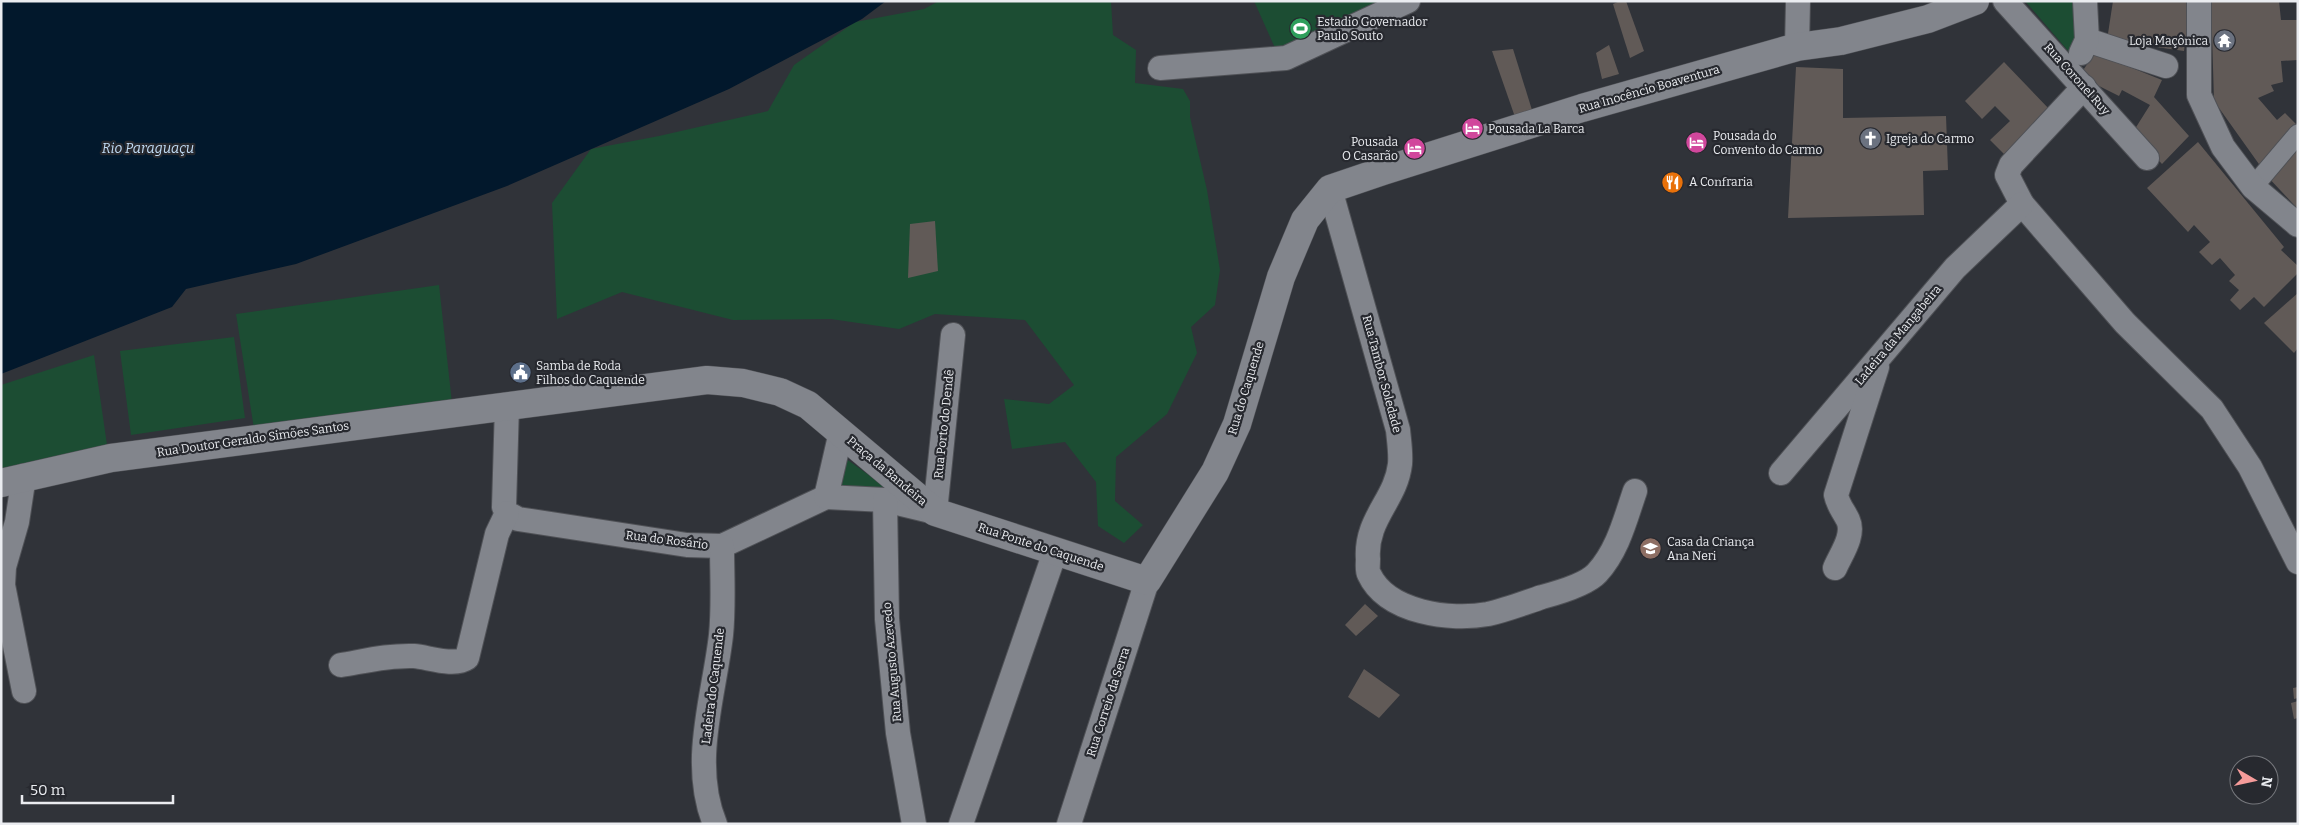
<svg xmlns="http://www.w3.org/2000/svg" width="2299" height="825" font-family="Bitter,serif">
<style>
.green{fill:#1c4d33}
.water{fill:#02182c}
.building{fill:#615a57}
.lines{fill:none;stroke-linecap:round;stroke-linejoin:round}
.pedestrian-casing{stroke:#4f5156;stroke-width:21}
.minor-casing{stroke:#4f5156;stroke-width:26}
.tertiary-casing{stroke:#4f5156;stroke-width:29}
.pedestrian{stroke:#82858c;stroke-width:19}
.minor{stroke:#82858c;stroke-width:24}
.tertiary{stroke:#82858c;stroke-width:28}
.labels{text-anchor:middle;stroke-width:4.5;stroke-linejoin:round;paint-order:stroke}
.poi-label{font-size:12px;fill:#eaecf0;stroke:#27292f;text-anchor:start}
.street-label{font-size:12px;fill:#eaecf0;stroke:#27292f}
.water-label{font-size:14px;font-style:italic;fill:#c0daf3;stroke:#27292f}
</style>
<rect width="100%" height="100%" fill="#303339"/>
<!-- green -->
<g class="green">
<path d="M939 1H1111L1113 35 1136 50 1135 83 1183 89 1190 101V117L1207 190 1220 270 1215 305 1191 327 1197 353 1167 414 1116 457 1115 501 1143 525 1124 543 1098 526 1096 482 1065 442 1012 449 1004 399 1049 404 1074 385 1025 320 935 314 899 329 831 319 733 320 622 292 557 319 552 203 591 149 659 136 768 111 794 65 855 22 924 9Z"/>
<path d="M1254 1H1394L1279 57Z"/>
<path d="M2025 1H2083L2076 60Z"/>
<path d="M439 285 452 403 254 429 236 314Z"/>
<path d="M234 337 245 418 131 435 120 351Z"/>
<path d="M94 355 107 445 1 469V385Z"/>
<path d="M842 456 890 490 838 487Z"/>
</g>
<!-- water -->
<path class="water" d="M1 1H886L862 19 729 89 507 186 296 264 186 289 172 307 1 374Z"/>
<!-- building -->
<g class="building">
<path d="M1620 1H1626L1644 51 1630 58 1613 4Z"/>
<path d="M2113 1H2191L2184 51 2107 40Z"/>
<path d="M2211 1H2279L2281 20H2298V60L2281 61 2283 82 2271 85 2274 91 2258 98 2277 120 2285 113 2298 126 2261 167 2214 101Z"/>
<path d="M1609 45 1619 74 1602 79 1596 53Z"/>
<path d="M1513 49 1532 110 1515 117 1492 51Z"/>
<path d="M2095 53 2162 80 2154 97 2189 136 2162 164 2133 132 2150 105 2122 90 2119 96 2079 76Z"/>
<path d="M2004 62 2051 111 2006 156 1990 140 2010 121 1995 106 1982 119 1965 101Z"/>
<path d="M1796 67 1843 69V118L1946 116 1948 170 1923 171 1924 215 1788 218Z"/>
<path d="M2198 142 2284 247 2281 250 2298 266V273L2264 307 2254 297 2240 310 2230 300 2239 290 2229 281 2235 275 2220 258 2212 265 2199 252 2210 242 2194 225 2188 232 2147 188Z"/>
<path d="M2295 146 2298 149V209L2266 175Z"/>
<path d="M935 221 938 271 908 278 910 224Z"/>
<path d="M2298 293V348L2294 353 2264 323Z"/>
<path d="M1365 604 1378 616 1356 636 1345 625Z"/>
<path d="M1364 669 1400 695 1379 718 1348 697Z"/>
<path d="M2298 687V698L2294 699 2293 688Z"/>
<path d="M2298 701V718L2294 719 2291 703Z"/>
</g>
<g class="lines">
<defs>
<path id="pedestrian" d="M2253 187 2298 134"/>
<g id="minor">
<path d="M2005 1 2147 158"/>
<path d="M2199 1V95L2223 147 2253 187 2298 225"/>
<path d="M2087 40 2166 66"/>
<path d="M1797 47 1798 1"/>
<path d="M2081 53 2087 40 2085 1"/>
<path d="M1160 68 1286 58 1408 1"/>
<path d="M2084 87 2011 165 2007 175 2022 204 2125 323 2212 409 2250 467 2298 562"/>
<path d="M1330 189 1398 430C1399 441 1401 453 1400 464 1396 500 1365 519 1368 559 1368 564 1367 570 1369 574 1387 613 1451 621 1488 614 1506 610 1524 603 1542 597 1557 593 1587 584 1597 573 1618 550 1625 520 1635 491"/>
<path d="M507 405 504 507 507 513 518 519 687 545 722 546 826 497"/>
<path d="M841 432 826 497 885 500 935 512 953 335"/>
<path d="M1781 473 1955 268 2022 204"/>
<path d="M885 500 887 619 898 733 914 824"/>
<path d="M1835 568C1841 554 1855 535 1848 520 1843 510 1838 505 1836 495L1877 367"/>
<path d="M341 665C365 661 389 655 414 656 428 657 454 667 467 658L497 534 507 513"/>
<path d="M24 691 3 585 4 567 17 522 24 476"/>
<path d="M715 824C690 763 714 697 721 635 724 606 722 575 722 546"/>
<path d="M961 824 1055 552"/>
<path d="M1069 824 1147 581"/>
</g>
<path id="tertiary" d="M1 483 111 458 707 380 743 383 780 392 808 405 935 512 1147 581 1215 472 1237 424 1281 277 1305 220 1330 189 1383 171 1582 108 1797 47 1841 41 1928 19 1975 1"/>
</defs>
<!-- pedestrian casing -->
<use href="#pedestrian" class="pedestrian-casing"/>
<!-- minor casing -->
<use href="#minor" class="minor-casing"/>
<!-- tertiary casing -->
<use href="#tertiary" class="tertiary-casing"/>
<!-- pedestrian -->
<use href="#pedestrian" class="pedestrian"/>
<!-- minor -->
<use href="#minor" class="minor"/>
<!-- tertiary -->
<use href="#tertiary" class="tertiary"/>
</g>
<!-- icons -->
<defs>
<symbol id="stadium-disc" viewBox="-11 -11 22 22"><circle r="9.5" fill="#2e9e5b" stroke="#27292f"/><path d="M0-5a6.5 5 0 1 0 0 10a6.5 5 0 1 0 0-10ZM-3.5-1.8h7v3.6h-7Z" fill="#fff"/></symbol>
<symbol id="temple-disc" viewBox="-11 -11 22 22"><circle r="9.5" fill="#6b7280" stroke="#27292f"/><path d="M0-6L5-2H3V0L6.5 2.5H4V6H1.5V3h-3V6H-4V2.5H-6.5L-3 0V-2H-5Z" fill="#fff"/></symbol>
<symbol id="hotel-disc" viewBox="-11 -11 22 22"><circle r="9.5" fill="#d1479c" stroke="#27292f"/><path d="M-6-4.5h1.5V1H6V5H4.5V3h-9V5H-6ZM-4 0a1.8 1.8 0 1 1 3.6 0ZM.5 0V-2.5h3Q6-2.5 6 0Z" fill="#fff"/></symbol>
<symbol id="church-disc" viewBox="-11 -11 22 22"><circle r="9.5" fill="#6b7280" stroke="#27292f"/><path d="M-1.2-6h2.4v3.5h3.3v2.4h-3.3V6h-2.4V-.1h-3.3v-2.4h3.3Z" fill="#fff"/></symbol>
<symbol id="restaurant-disc" viewBox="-11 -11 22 22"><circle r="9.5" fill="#e8710a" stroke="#27292f"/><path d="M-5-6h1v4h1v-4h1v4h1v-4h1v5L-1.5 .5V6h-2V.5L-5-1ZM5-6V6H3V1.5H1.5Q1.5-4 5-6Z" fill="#fff"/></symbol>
<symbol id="civic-disc" viewBox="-11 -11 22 22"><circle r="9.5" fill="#5c6f8a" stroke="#27292f"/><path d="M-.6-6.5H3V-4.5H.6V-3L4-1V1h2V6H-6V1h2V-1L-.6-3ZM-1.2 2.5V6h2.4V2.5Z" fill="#fff"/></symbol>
<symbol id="school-disc" viewBox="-11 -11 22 22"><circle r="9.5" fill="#8d6e63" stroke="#27292f"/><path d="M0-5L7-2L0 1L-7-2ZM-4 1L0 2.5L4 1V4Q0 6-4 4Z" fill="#fff"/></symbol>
</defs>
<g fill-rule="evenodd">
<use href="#stadium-disc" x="1288" y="16" width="25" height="25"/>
<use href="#temple-disc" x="2212" y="28" width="25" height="25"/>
<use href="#hotel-disc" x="1460" y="116" width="25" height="25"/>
<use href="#church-disc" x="1858" y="126" width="25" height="25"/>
<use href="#hotel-disc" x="1684" y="130" width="25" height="25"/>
<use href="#hotel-disc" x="1402" y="136" width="25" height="25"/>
<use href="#restaurant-disc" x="1660" y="170" width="25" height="25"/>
<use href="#civic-disc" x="508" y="360" width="25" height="25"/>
<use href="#school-disc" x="1638" y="536" width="25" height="25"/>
</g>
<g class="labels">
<!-- poi labels -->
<g class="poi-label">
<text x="1317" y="26">Estadio Governador<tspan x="1317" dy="14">Paulo Souto</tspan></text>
<text x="2208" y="45" text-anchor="end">Loja Maçônica</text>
<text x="1488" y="133">Pousada La Barca</text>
<text x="1713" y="140">Pousada do<tspan x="1713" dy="14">Convento do Carmo</tspan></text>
<text x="1886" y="143">Igreja do Carmo</text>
<text x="1398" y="146" text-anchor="end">Pousada<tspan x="1398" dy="14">O Casarão</tspan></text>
<text x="1689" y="186">A Confraria</text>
<text x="536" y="370">Samba de Roda<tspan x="536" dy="14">Filhos do Caquende</tspan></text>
<text x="1667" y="546">Casa da Criança<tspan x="1667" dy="14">Ana Neri</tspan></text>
</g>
<!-- street labels -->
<g class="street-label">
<text transform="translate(2077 79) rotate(48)" y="4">Rua Coronel Ruy</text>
<text transform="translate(1649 89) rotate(-16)" y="4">Rua Inocêncio Boaventura</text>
<text transform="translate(1898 335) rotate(-50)" y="4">Ladeira da Mangabeira</text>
<text transform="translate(1382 374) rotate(75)" y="4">Rua Tambor Soledade</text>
<text transform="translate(1246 388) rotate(-73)" y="4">Rua do Caquende</text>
<text transform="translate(944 424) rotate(-84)" y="4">Rua Porto do Dendê</text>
<text transform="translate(253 439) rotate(-8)" y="4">Rua Doutor Geraldo Simões Santos</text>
<text transform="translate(887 471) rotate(40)" y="4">Praça da Bandeira</text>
<text transform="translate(667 540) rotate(7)" y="4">Rua do Rosário</text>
<text transform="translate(1041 547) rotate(18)" y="4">Rua Ponte do Caquende</text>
<text transform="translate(892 662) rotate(-95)" y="4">Rua Augusto Azevedo</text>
<text transform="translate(713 686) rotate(-83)" y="4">Ladeira do Caquende</text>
<text transform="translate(1108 702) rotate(-72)" y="4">Rua Correio da Serra</text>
</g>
<!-- water labels -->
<g class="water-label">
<text x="148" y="153">Rio Paraguaçu</text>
</g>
</g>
<!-- border -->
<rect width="2299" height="825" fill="none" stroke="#eaecf0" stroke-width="5"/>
<!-- north arrow -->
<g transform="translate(2254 780) rotate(99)"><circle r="24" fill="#27292f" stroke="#75777c"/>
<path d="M0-4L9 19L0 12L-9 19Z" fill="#f59b9a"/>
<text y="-8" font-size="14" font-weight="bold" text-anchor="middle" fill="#eaecf0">N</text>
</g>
<!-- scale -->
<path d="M22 795v8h151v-8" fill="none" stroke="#eaecf0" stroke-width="2.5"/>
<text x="30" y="795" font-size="15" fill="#eaecf0" stroke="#27292f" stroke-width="4" paint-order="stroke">50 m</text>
</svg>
